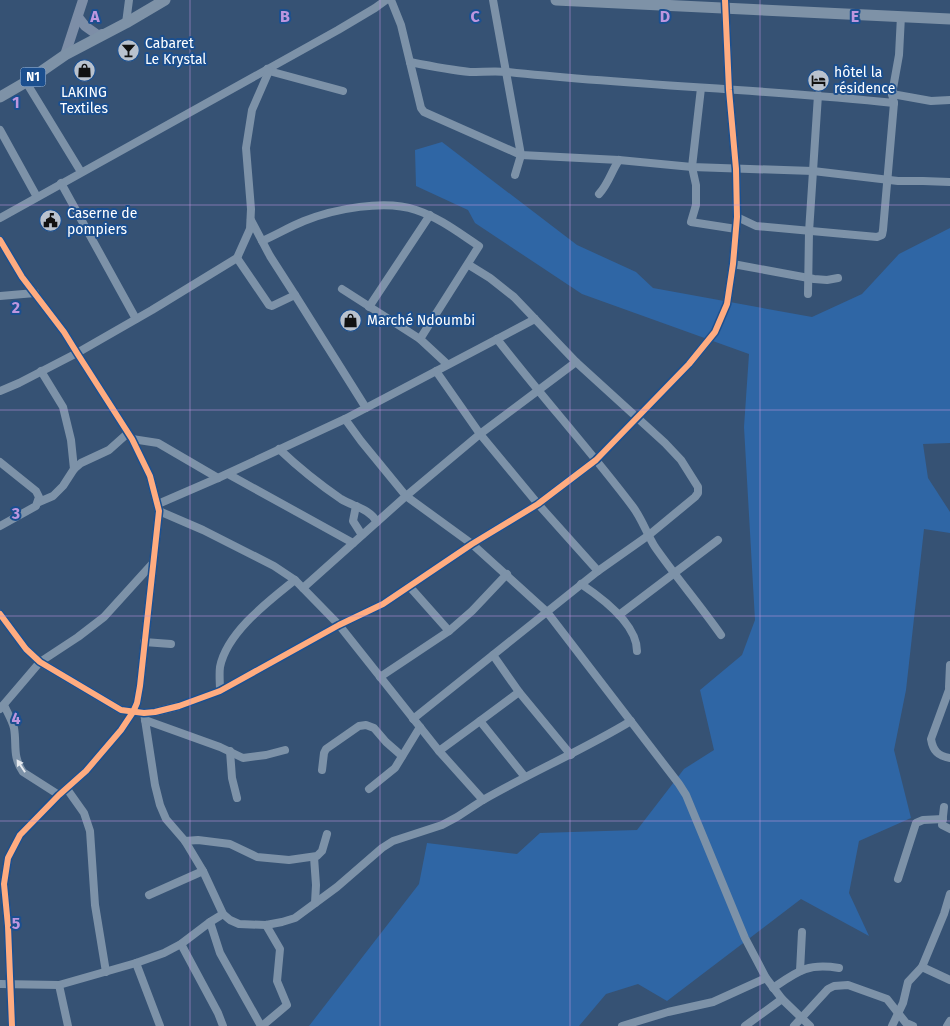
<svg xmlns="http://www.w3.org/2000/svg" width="950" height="1026" font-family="'Fira Sans',sans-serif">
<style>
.green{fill:#2f66a5}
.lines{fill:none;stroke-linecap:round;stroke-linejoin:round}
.minor{stroke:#7d92a8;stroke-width:8}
.major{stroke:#7d8ea7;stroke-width:10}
.highway{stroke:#7e92a7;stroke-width:11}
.cycleway-casing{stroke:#1b4f8f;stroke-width:9}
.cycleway{stroke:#ffac80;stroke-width:6}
.oneway{fill:#e5e9ee}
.grid{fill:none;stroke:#bd96df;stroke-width:1;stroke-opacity:0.55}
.labels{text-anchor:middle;stroke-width:4;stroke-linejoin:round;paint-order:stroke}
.shield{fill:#1b4f8f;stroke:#bbcadd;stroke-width:1}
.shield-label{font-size:12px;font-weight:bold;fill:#fff}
.poi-label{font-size:14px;fill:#fff;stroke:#1b4f8f;text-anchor:start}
.grid-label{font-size:16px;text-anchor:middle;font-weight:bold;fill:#bd96df;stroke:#1b4f8f;stroke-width:4;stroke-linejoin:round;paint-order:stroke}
</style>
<rect width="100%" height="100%" fill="#365274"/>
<!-- green -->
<path class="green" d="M442 142 577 245 636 272 653 288 812 317 862 294 899 254 950 228V443L923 444 928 478 950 512V533L924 529 906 690 894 750 911 818 859 841 849 893 869 936 801 899 667 1001 638 984 606 994 579 1026H309L419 884 427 843 517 854 540 833 637 830 684 769 714 750 700 690 742 655 755 620 744 427 749 354 582 294 475 223 468 210 416 186 415 150Z"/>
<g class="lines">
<!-- minor -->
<g class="minor">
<path d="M391 0 401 25 421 108 424 112 521 155 619 160 692 167 813 171 898 181H923L950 182"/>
<path d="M493 0 521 155 515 175"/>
<path d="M126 23 129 0"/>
<path d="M410 62C430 66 450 70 470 72 483 72 496 71 508 72 636 86 765 89 894 103L892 94 899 55 901 16"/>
<path d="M269 71 343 91"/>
<path d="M26 82 81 172"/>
<path d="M701 88 692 167 696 185V205L691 222 736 229"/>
<path d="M892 94 931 101 950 100"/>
<path d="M0 130 37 197"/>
<path d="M61 183 136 319"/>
<path d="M599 194C609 183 611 172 619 160"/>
<path d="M737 217 756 226 877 237 882 235 883 230 894 103"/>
<path d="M0 218 338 30 375 8 386 0"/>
<path d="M251 220 270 256 295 295"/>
<path d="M0 240 22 277 64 332 77 353 132 439 150 476 159 511 140 686 137 703 133 712 121 730 86 771 59 795 20 835 8 858 4 884 8 926 12 1026"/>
<path d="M262 241C276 235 289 227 304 221 334 209 385 199 416 210 440 218 459 233 479 246L420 339 447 364"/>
<path d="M237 258 269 305 272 306 295 295 366 408"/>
<path d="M733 264 814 279 827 280 838 278"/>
<path d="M342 289 420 339"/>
<path d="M808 294 809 232 818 95"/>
<path d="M0 296 35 293"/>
<path d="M369 307 430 215"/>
<path d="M497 339C541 396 590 450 633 507 642 519 647 534 655 547 676 577 700 605 721 635"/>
<path d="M41 371 63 407 71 440 74 469"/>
<path d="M436 371 480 434 538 504 598 571"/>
<path d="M0 391 19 383 77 353 152 310 237 258 250 229 251 209 246 148 252 110 269 71 267 69"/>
<path d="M345 419 361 441 406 496 472 544 547 612 679 784 686 795 745 938 766 978 782 999 810 1026"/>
<path d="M132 439 158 443 218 478"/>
<path d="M279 449C298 467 319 484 341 499 354 507 369 508 377 522"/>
<path d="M0 462 36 491 39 497 36 506 0 526"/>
<path d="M228 474 353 543"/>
<path d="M39 502 53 496 63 486 74 469 81 463 109 450 128 433"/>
<path d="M158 504 218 478 345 419 535 319"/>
<path d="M356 506 353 521 362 535"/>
<path d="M159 511 203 530 274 566 295 580 339 625 439 751 483 800C532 772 583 750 631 721"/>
<path d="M581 584C602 598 637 624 637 651"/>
<path d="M303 588 406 496 480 434 576 362"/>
<path d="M0 614 26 649 40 662 121 710 144 713 155 712 179 706 220 691 339 625 383 604 472 544 538 504 596 460 689 364 715 332 727 304 733 264 737 217 736 169 729 90 725 0"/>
<path d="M619 615 718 540"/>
<path d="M449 631 472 611 507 574"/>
<path d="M144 642 171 644"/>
<path d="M380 677 449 631 409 586"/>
<path d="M949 687 950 665"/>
<path d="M950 687 931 739C933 751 938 756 950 758"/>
<path d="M220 691C220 683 219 674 220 667 227 632 269 601 295 580"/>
<path d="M519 692 571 755"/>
<path d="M4 705C7 712 12 720 14 728 17 745 12 756 23 772L59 795"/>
<path d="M0 709 40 662 78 637 104 617 153 563"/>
<path d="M144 713 155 785 160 805 166 819 185 841 203 871 223 914 230 920 239 924 266 925 282 922 295 918 337 887 382 848 393 841 442 825 457 817 483 800"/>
<path d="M413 719 598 571 649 535 695 497 698 493V487L681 460 665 443 576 362 514 297 490 278 469 265"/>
<path d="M145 720 220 747 243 758 266 755 285 750"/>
<path d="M480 721 519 692 493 655"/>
<path d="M230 751 232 778 237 798"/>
<path d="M439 751 480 721 525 777"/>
<path d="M322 770 324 753 326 749 359 726 366 725 374 728 386 742 402 756"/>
<path d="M67 789 84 813 90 831 95 905 106 972"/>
<path d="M369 789 395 768 420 727"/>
<path d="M944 807 942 825 950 829"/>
<path d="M185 841 198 840 230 844 257 857 289 860 317 856 322 851 327 834"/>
<path d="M314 857 316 885 315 903"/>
<path d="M898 879 916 823 923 820 943 819"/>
<path d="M149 895 203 871"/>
<path d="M210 922 220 953 261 1026"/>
<path d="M181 944 218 1013 223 1026"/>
<path d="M136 963 160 1026"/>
<path d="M922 967 950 980"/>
<path d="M800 971 802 932"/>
<path d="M0 984 59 985 136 963 164 953 181 944 210 922 223 914"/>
<path d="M59 985 68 1026"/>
<path d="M773 988C798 971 807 963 839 968"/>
<path d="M262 1026 287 1005 277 981 280 949 266 925"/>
<path d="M622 1026 668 1012 713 1002 766 978"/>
<path d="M745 1026 782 999"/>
<path d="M794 1026 828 989 834 986 848 985 887 999 906 1023 913 1026"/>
<path d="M892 1026 903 1003 908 982 922 967 944 914 950 894"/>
<path d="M947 1026 950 1021"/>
</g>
<!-- major -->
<g class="major">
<path d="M78 17 85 26 99 36 102 34"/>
<path d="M65 55 83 0"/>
</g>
<!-- highway -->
<g class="highway">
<path d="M556 0 950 19"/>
<path d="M0 97 26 82 65 55 126 23 165 0"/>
</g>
<defs>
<g id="cycleway">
<path d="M0 240 22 277 64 332 77 353 132 439 150 476 159 511 140 686 137 703 133 712 121 730 86 771 59 795 20 835 8 858 4 884 8 926 12 1026"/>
<path d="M0 614 26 649 40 662 121 710 144 713 155 712 179 706 220 691 339 625 383 604 472 544 538 504 596 460 689 364 715 332 727 304 733 264 737 217 736 169 729 90 725 0"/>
</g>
</defs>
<!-- cycleway casing -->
<use href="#cycleway" class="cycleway-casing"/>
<!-- cycleway -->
<use href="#cycleway" class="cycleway"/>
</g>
<!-- one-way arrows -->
<defs><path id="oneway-solid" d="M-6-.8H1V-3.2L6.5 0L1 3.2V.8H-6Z" transform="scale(1.25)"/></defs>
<use class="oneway" href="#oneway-solid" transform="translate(21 766) rotate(-123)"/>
<!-- grid -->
<path class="grid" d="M190 0V1026M380 0V1026M570 0V1026M760 0V1026M0 205H950M0 410H950M0 616H950M0 821H950"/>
<!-- icons -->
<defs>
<symbol id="bar-disc" viewBox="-11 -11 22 22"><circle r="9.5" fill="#b9c2ce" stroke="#1b4f8f"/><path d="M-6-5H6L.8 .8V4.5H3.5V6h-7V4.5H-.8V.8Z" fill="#111"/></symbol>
<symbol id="shop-disc" viewBox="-11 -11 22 22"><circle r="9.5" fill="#b9c2ce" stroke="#1b4f8f"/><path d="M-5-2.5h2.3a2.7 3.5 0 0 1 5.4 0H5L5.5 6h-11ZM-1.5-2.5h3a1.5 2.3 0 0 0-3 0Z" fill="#111"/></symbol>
<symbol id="hotel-disc" viewBox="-11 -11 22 22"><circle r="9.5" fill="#b9c2ce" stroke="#1b4f8f"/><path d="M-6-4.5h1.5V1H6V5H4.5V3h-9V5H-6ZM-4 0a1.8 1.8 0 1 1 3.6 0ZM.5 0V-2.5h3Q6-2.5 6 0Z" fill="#111"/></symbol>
<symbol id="civic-disc" viewBox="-11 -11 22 22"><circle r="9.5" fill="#b9c2ce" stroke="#1b4f8f"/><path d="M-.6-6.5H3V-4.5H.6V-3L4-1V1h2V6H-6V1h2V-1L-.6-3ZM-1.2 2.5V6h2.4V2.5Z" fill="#111"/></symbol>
</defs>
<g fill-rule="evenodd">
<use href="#bar-disc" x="116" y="38" width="25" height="25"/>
<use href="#shop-disc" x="72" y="58" width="25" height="25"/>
<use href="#hotel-disc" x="806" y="68" width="25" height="25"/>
<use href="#civic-disc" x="38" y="208" width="25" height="25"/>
<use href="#shop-disc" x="338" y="308" width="25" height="25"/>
</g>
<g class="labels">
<!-- shield labels -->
<rect class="shield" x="20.5" y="67.5" width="25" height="19" rx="4"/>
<g class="shield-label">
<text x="33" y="81">N1</text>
</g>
<!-- poi labels -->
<g class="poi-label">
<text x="145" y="48">Cabaret<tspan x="145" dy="16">Le Krystal</tspan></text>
<text x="834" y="77">hôtel la<tspan x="834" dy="16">résidence</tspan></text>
<text x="84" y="97" text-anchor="middle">LAKING<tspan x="84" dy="16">Textiles</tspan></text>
<text x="67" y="218">Caserne de<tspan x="67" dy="16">pompiers</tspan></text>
<text x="367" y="325">Marché Ndoumbi</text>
</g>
</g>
<g class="grid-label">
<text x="95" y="22">A</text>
<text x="285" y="22">B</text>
<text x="475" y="22">C</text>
<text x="665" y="22">D</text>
<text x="855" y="22">E</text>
<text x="16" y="108">1</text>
<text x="16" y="313">2</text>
<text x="16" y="519">3</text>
<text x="16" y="724">4</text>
<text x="16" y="929">5</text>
</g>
</svg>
